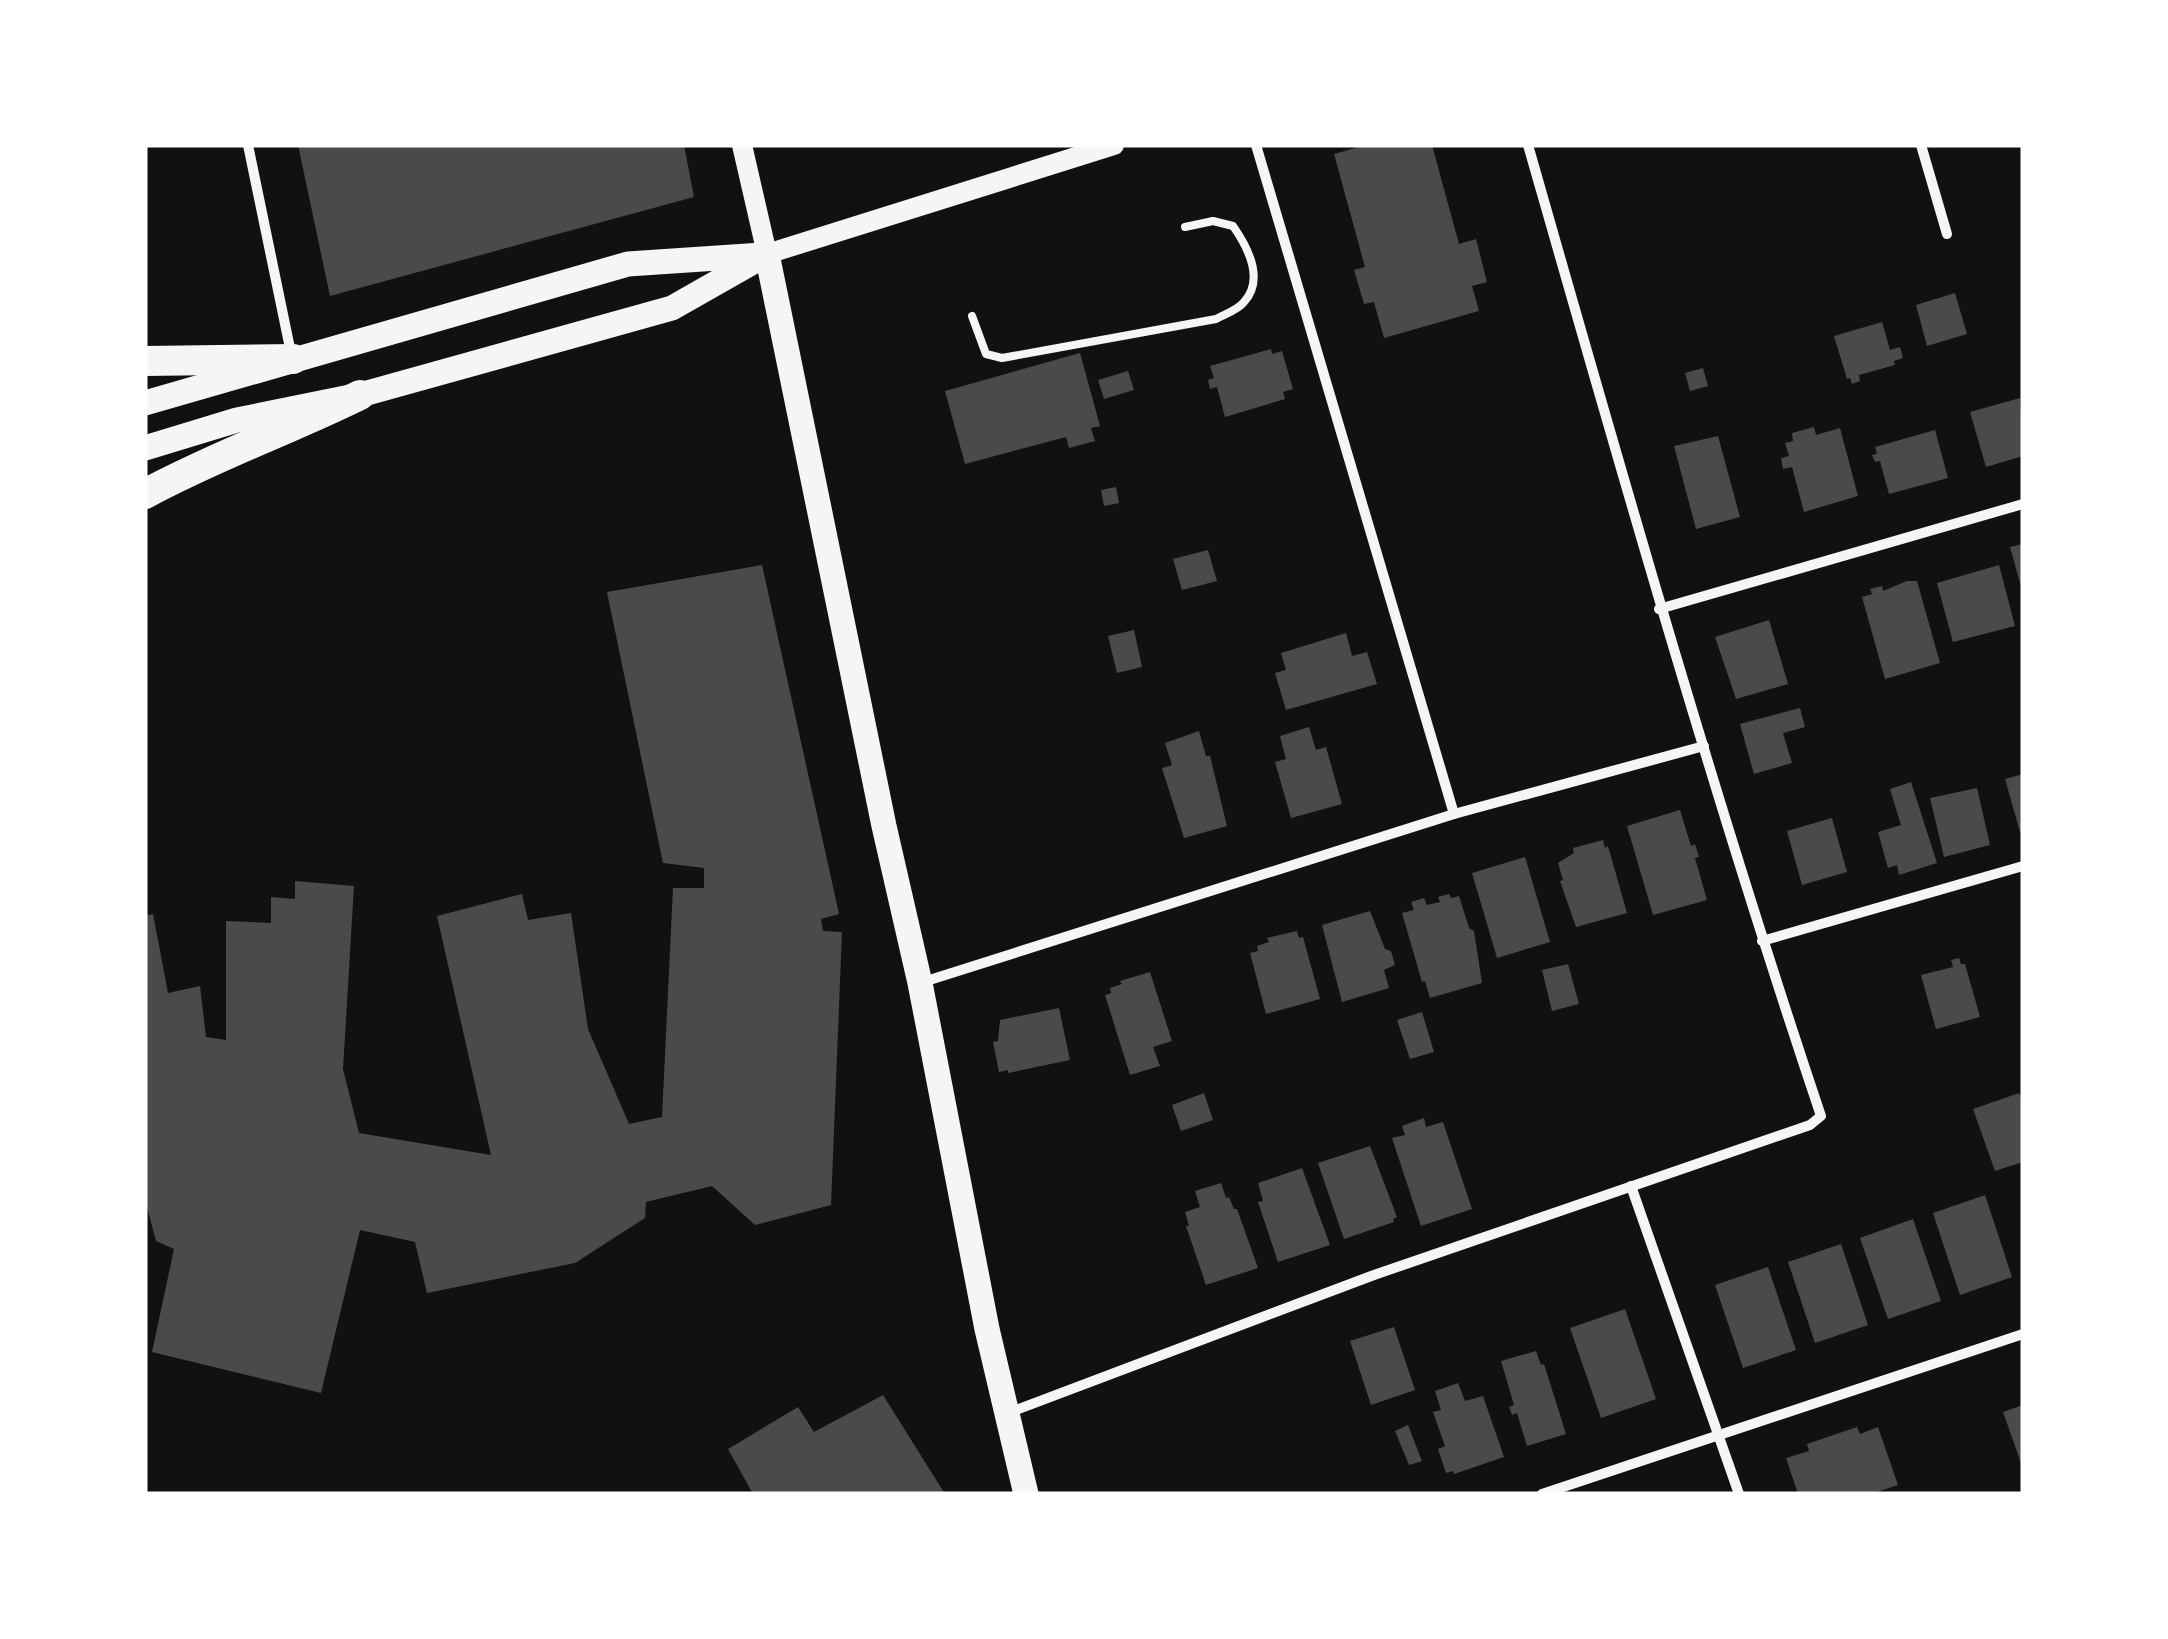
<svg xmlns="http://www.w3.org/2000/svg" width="2168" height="1639" font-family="'IBM Plex Serif',serif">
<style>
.building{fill:#4a4a4a}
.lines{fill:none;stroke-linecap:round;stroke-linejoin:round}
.service{stroke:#f5f5f5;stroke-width:8}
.minor{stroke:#f5f5f5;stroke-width:10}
.secondary{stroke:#f5f5f5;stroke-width:20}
.primary{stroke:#f5f5f5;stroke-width:25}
.motorway{stroke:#f5f5f5;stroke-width:30}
</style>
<rect width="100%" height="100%" fill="#111"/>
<!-- building -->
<g class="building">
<path d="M298 145H684L694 197 330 296Z"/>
<path d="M1366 145H1432L1459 244 1476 239 1487 282 1472 286 1479 311 1384 338 1374 302 1364 304 1354 270 1365 267 1334 154Z"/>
<path d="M1955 293 1967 334 1927 346 1916 305Z"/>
<path d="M1882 322 1890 350 1900 347 1903 358 1894 361 1895 365 1859 375 1860 381 1852 384 1850 378 1847 379 1834 336Z"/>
<path d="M1271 349 1272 354 1282 351 1293 389 1283 392 1285 399 1225 417 1217 387 1210 389 1208 380 1214 378 1210 366Z"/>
<path d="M1080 353 1100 426 1091 428 1095 441 1069 448 1066 437 965 464 945 391Z"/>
<path d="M1703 368 1708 386 1690 391 1685 373Z"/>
<path d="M1128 371 1134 390 1104 399 1098 380Z"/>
<path d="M2020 398 2023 456 1986 467 1970 412Z"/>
<path d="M1814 427 1816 435 1840 428 1858 496 1804 512 1792 467 1783 469 1781 458 1789 456 1785 443 1793 441 1792 433Z"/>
<path d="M1935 430 1948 478 1889 494 1880 461 1875 462 1872 455 1877 454 1875 447Z"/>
<path d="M1718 436 1740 517 1696 529 1674 446Z"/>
<path d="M1116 487 1119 503 1104 506 1101 490Z"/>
<path d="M2023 544V589L2022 590 2010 547Z"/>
<path d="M1208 550 1217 581 1182 590 1173 559Z"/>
<path d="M762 565 839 914 821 919 823 931 842 932 831 1205 755 1225 712 1186 646 1202 645 1218 575 1263 427 1293 415 1242 360 1230 321 1393 152 1352 174 1249 156 1241 145 1200V916L153 914 168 993 200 986 206 1037 226 1040V921L271 923V897L295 899V881L354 886 343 1069 359 1133 491 1155 437 916 522 894 528 920 571 913 588 1029 629 1124 662 1117 673 888H704V868L663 863 607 592Z"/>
<path d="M1999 565 2015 626 1953 642 1937 583Z"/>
<path d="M1907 581H1917L1940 663 1885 679 1862 597 1872 594 1870 589 1882 586 1883 591Z"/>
<path d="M1769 620 1788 684 1736 699 1715 637Z"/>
<path d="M1134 630 1142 667 1117 673 1108 636Z"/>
<path d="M1346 633 1352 656 1367 652 1377 684 1286 710 1275 673 1286 670 1281 653Z"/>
<path d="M1800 708 1805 727 1783 733 1792 763 1754 774 1740 724Z"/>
<path d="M1309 727 1316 750 1326 747 1342 804 1291 818 1275 762 1286 759 1280 736Z"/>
<path d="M1199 731 1206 756H1210L1227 826 1184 838 1162 768 1172 765 1165 743Z"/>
<path d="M2023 774V831L2020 832 2005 779Z"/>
<path d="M1911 782 1937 863 1899 875 1897 865 1888 868 1878 832 1901 825 1890 789Z"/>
<path d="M1977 788 1990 845 1944 857 1930 798Z"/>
<path d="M1680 810 1691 846 1695 844 1699 857 1695 858 1707 900 1653 915 1627 826Z"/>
<path d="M1832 818 1847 872 1802 885 1787 831Z"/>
<path d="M1603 840 1605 848 1608 846 1627 913 1576 927 1560 881 1563 880 1558 863 1574 853 1573 848Z"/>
<path d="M1525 857 1550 942 1497 958 1472 873Z"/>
<path d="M1449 894 1451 898 1459 896 1469 928 1474 931 1482 983 1430 998 1425 981 1422 982 1402 913 1414 910 1411 902 1424 898 1427 905 1440 902 1438 897Z"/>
<path d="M1370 911 1385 949 1391 951 1395 965 1384 970 1389 988 1342 1002 1322 925Z"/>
<path d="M1297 931 1299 938 1303 937 1320 999 1266 1014 1250 953 1258 951 1257 946 1269 942 1267 938Z"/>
<path d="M1959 958 1961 964H1965L1980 1017 1936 1029 1921 975 1953 967 1951 960Z"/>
<path d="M1568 964 1579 1004 1552 1011 1542 970Z"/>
<path d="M1150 972 1172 1041 1153 1047 1160 1066 1130 1075 1105 995 1111 993 1110 988 1122 984 1120 981Z"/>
<path d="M1059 1008 1070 1060 1008 1073V1070L999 1072 993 1042 998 1041 1000 1020Z"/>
<path d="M1422 1012 1434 1052 1410 1059 1397 1020Z"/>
<path d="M1204 1093 1213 1120 1181 1131 1172 1105Z"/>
<path d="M2019 1093 2023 1105V1162L1995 1171 1973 1109Z"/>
<path d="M1424 1118 1426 1127 1443 1122 1472 1209 1421 1226 1392 1138 1405 1135 1402 1126Z"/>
<path d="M1370 1146 1397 1217 1393 1219 1394 1222 1344 1239 1318 1163Z"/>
<path d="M1302 1168 1330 1245 1278 1262 1258 1202 1263 1201 1258 1183Z"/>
<path d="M1221 1183 1226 1198 1229 1197 1234 1209H1237L1258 1268 1206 1285 1186 1226H1189L1185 1212 1200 1207 1195 1191Z"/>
<path d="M1985 1195 2012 1277 1960 1295 1933 1213Z"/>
<path d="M1913 1219 1941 1301 1888 1319 1860 1238Z"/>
<path d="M1841 1244 1868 1325 1815 1343 1788 1262Z"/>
<path d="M1768 1267 1796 1350 1743 1368 1715 1285Z"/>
<path d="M1625 1309 1656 1399 1601 1418 1570 1328Z"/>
<path d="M1394 1327 1415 1390 1371 1405 1350 1341Z"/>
<path d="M1536 1351 1541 1365 1544 1364 1566 1434 1527 1446 1517 1413 1512 1415 1509 1407 1514 1405 1501 1361Z"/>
<path d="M1458 1383 1465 1401 1483 1396 1504 1457 1454 1474 1453 1471 1446 1473 1438 1449 1445 1446 1433 1412 1441 1410 1435 1391Z"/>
<path d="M883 1395 945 1494H753L728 1449 798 1407 814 1432Z"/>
<path d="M2023 1405V1466H2022L2003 1412Z"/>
<path d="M1408 1425 1422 1461 1409 1465 1395 1431Z"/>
<path d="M1857 1427 1860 1434 1878 1427 1898 1485 1871 1494H1798L1786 1458 1809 1451 1807 1444Z"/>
</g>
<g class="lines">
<!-- service -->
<path class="service" d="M972 316 986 354 1002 358 1216 319C1225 314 1238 310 1244 302 1265 279 1247 246 1233 226L1213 221 1185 227"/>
<!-- minor -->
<g class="minor">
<path d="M248 145 291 353"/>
<path d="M1256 145 1454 814"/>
<path d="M1921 145 1947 234"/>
<path d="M1659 609 2023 504"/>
<path d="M1762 941 2023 866"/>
<path d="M920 983 1454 814 1704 746"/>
<path d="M1631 1186 1739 1494"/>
<path d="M1008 1413 1374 1275 1810 1125 1821 1116C1713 795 1621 470 1528 145"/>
<path d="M1542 1494 2023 1334"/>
</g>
<!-- secondary -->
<path class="secondary" d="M742 145 767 254 1114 145"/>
<!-- primary -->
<g class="primary">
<path d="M767 254 884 826 920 983 987 1329 1026 1494"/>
<path d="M145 403 628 264 762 255"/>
<path d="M145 448 237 420 360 395 672 308 767 254"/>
</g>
<!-- motorway -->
<g class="motorway">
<path d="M145 361 293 359"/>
<path d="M145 494C215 456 289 430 360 395"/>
</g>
</g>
<!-- border -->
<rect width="2168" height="1639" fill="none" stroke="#ffffff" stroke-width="295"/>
</svg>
